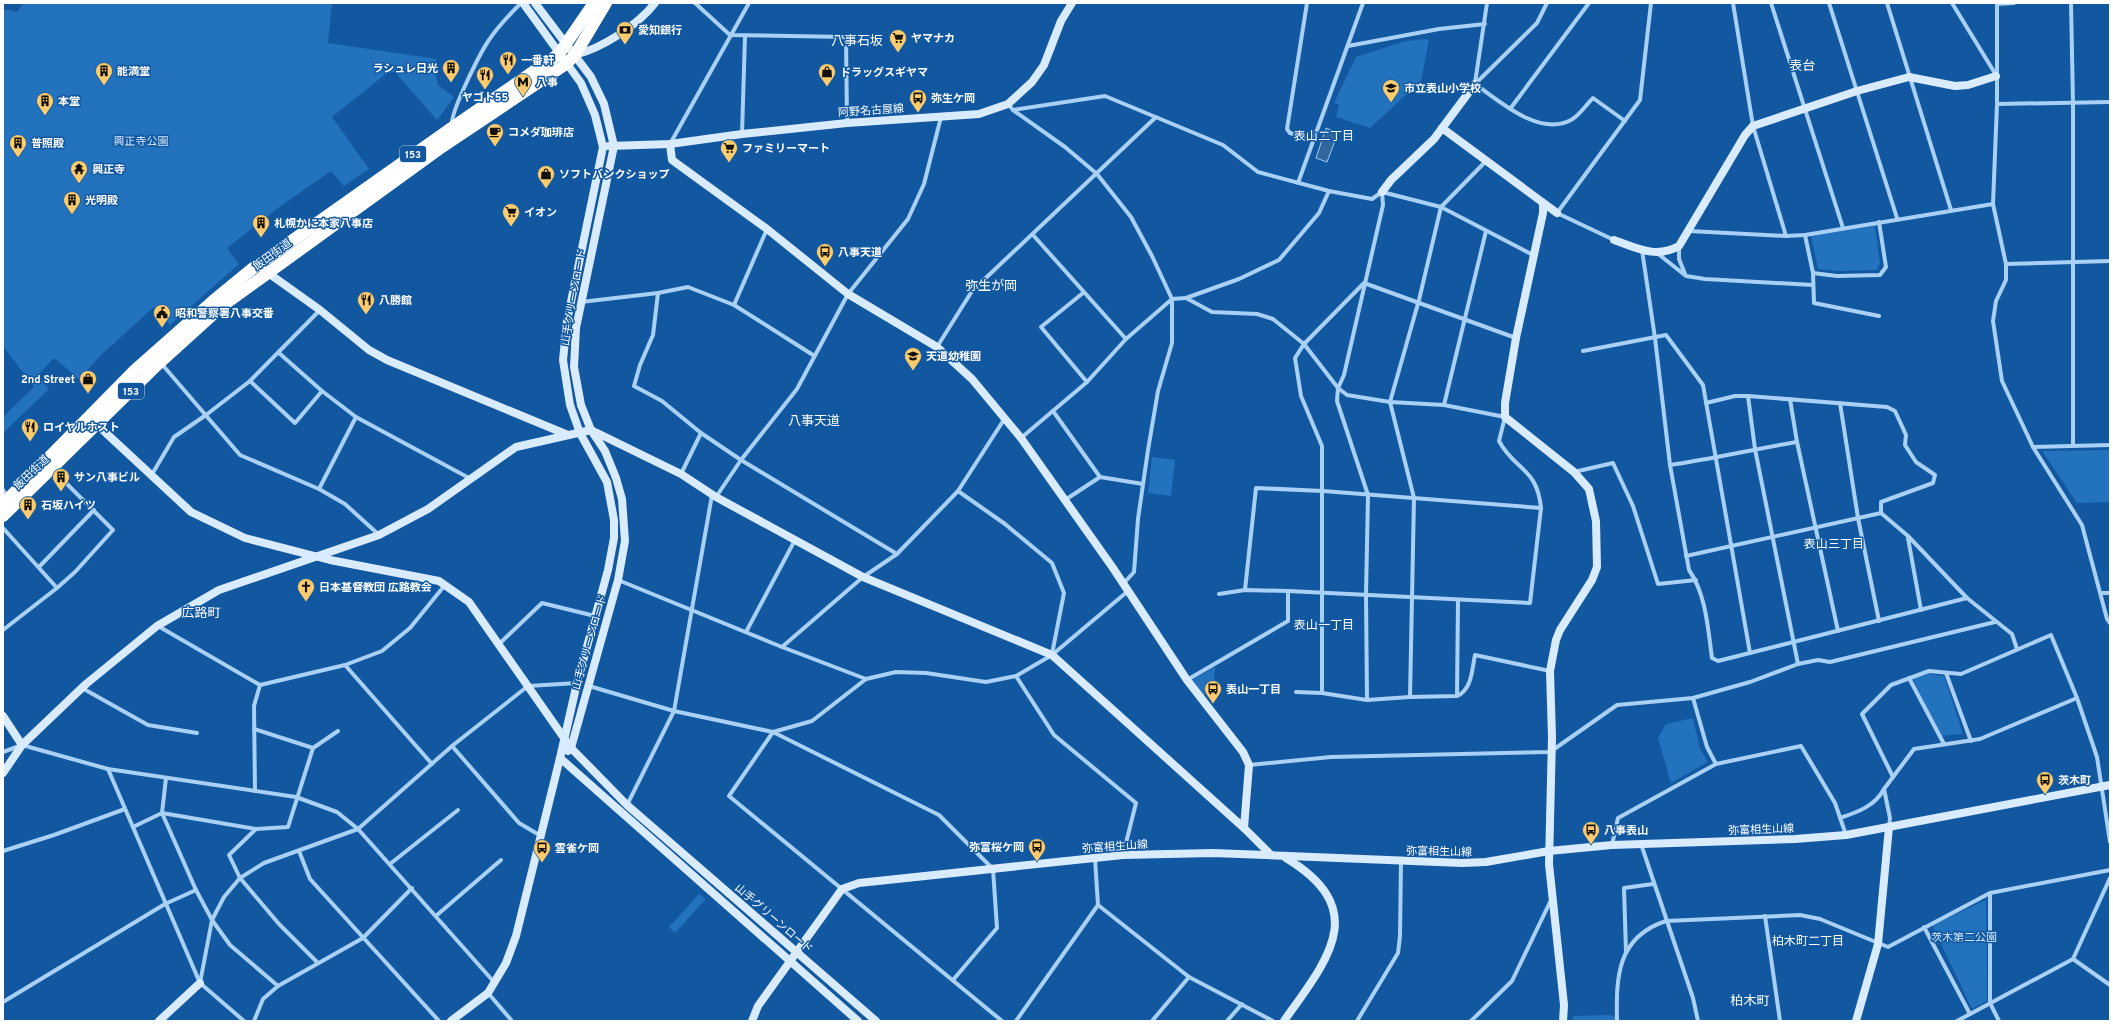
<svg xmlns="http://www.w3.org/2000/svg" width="2113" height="1024" font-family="Overpass,'Noto Sans JP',sans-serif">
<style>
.green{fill:#2372be}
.water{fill:#33669a;stroke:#9bccf8}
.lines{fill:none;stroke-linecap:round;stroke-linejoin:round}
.street{stroke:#a9d0f5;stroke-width:4}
.secondary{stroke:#d9ebfe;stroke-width:8}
.highway{stroke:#fff;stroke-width:12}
.labels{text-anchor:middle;stroke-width:3;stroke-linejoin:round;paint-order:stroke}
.shield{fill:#1158a0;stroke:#b8cde2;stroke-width:1}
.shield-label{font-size:10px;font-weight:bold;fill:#fff}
.poi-label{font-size:11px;font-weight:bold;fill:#fff;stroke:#1158a0;text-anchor:start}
.street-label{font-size:11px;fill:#fff;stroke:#1158a0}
.park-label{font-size:11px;fill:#d2e8fe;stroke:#1158a0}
.neighbourhood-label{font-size:12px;fill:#fff;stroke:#1158a0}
.quarter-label{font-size:13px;fill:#fff;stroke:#1158a0}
</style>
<rect width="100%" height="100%" fill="#1158a0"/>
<!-- green -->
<g class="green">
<path d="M24 3H332L328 43 437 59 434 64 438 85 454 97 437 120 395 72 387 73 332 117 369 169 344 186 331 171 282 205 227 248 239 264 170 325 154 307 101 355 79 379 54 358 37 376 49 389 3 433V417L34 387 3 346V9L17 12Z"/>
<path d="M1425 39 1429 40 1421 81 1370 128 1336 117 1339 105 1334 103 1356 57 1406 41Z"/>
<path d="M1875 226 1880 263 1877 270 1838 271 1818 269 1811 236Z"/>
<path d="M2110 450V502L2077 503 2042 451Z"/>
<path d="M1152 457 1175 460 1171 496 1148 493Z"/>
<path d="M1215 667 1214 687 1203 696 1191 681Z"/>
<path d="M1929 674 1944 676 1963 734 1940 736 1913 679Z"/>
<path d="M1693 718 1700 749 1708 762 1671 783 1658 738 1666 724Z"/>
<path d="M699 894 706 899 675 933 669 927Z"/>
<path d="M1986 900 1987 1001 1972 1009 1932 925Z"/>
<path d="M1610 1015 1615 1017V1021H1571L1574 1016Z"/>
</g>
<!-- water -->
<path class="water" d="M1326 128 1338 133 1327 162 1316 158Z"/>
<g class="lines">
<!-- street -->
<g class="street">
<path d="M695 3 730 35 846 37 847 123"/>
<path d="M1307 3 1287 129 1290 133 1314 140"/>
<path d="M1733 3 1753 126 1786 236"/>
<path d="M1771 3 1843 228"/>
<path d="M1829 3 1897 218"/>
<path d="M1887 3 1951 210"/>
<path d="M1952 3 1996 75"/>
<path d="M1997 3V104L1993 204 2006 264V280L1996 301 1993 321 2002 381 2033 447 2082 525 2107 619 2110 623"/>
<path d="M2071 3 2073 103V445"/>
<path d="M1997 4 2014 3"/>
<path d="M1348 46 1439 29 1485 24"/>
<path d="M1475 83 1487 3"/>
<path d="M1475 84C1499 101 1539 137 1571 120 1579 116 1586 105 1593 98L1625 121"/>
<path d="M1475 84 1537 23 1547 3"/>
<path d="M1008 104 1013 110 1065 147 1097 174 1131 217 1152 256 1172 299V343L1158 391 1148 450 1138 519 1134 572 1123 584"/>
<path d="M1997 104 2110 102"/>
<path d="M1510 109 1589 3"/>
<path d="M1013 110 1105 96 1223 145 1258 172 1329 191 1372 199 1382 192 1441 207 1533 255"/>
<path d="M452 124C451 111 480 53 489 40 498 26 509 15 521 3"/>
<path d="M742 134 745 36"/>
<path d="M670 144 749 3"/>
<path d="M1298 183 1363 3"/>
<path d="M1689 231 1786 236 1805 235 1993 204"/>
<path d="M1033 235 1126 339"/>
<path d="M1805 235 1813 273 1814 303 1879 316"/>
<path d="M1614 240 1557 213 1640 100 1651 3"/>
<path d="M1679 246V259L1685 274"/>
<path d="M1642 250 1655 338 1670 465 1689 570C1706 594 1708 629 1712 658L1718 661 1967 598"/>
<path d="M1657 253 1686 276 1705 279 1813 285"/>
<path d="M2006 264 2110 261"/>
<path d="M1813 273 1837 276 1880 275 1886 267 1879 222"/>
<path d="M658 293 653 335 640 365 634 386 662 401 701 433 741 460 897 554"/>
<path d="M1083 293 1041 327 1087 382"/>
<path d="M1186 298 1212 312 1257 314 1273 319 1304 344 1338 388 1347 395 1390 402 1444 405 1505 417 1499 441C1515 471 1537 467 1541 508L1530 603 1288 591 1245 590 1219 594"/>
<path d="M581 302 658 293 688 287 734 305 813 355"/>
<path d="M734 305 767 229"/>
<path d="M937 347 972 291 1156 117"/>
<path d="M1583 351 1666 335 1703 385 1750 653"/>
<path d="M279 353 322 391 356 417 469 478"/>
<path d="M160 362 240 455 319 489 345 504 378 534"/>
<path d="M250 381 295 423 322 391"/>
<path d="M1748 396 1755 449 1798 664"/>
<path d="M1790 399 1797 442 1838 631"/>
<path d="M1840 403 1858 518 1879 621"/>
<path d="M1444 405 1486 231"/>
<path d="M1053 411 1100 477"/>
<path d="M1021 438 1087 382 1126 339 1172 299 1186 298 1239 279 1279 260 1319 213 1329 191"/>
<path d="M2033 447 2110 445"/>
<path d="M1670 465C1713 459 1754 449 1797 442"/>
<path d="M1574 472 1613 463 1633 506 1658 584 1696 580"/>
<path d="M681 474 701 433"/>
<path d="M151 476 174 437 206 415 250 381 320 310"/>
<path d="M319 489 356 417"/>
<path d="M3 490 8 498"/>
<path d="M958 491 1005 524 1052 563 1064 593 1052 654"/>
<path d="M716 497 741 460 797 389 848 294 908 219 924 184 941 117"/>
<path d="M1065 500 1100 477 1143 484"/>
<path d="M1881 513 1908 536 1967 598 2012 634 2017 649"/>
<path d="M3 528 57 588"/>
<path d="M1908 538 1921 610"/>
<path d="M1686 556 1881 513V502L1933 483 1935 475 1916 462 1905 445 1906 435 1895 411 1887 407 1748 396H1735L1706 403"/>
<path d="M39 567 94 510"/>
<path d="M618 580 782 647 863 577 897 554 958 491 1005 418"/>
<path d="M1245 590 1256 488 1323 491 1541 508"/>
<path d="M2102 593H2110"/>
<path d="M158 626 260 685 345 665 382 651 410 628 445 585"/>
<path d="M3 630 57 588 75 572 113 530 53 470"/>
<path d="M746 632 795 540"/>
<path d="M498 645 542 603 595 616"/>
<path d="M782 647 866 679"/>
<path d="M345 665 432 764"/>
<path d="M1946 673 1971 741"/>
<path d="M1016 676 1054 735 1136 803 1123 855"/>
<path d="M1909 678 1944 744"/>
<path d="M1187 680 1288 621V591"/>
<path d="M589 686 674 711 773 732 939 815 993 869 997 928 953 980"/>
<path d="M82 688 148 725 197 733"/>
<path d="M1296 692 1322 693 1367 700 1410 697 1457 696C1472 690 1472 669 1475 655L1550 671"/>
<path d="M1322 693V446L1301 396 1295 358 1304 344 1364 283 1516 338"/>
<path d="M1457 696 1458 600"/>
<path d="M1410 697 1414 498 1390 402 1419 300 1441 207 1486 161"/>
<path d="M1693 698 1707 747 1716 764"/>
<path d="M1367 700 1366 595 1368 495 1337 401 1338 388 1344 375 1383 205 1382 192"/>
<path d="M254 729 313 748"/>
<path d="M452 746 519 823 541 836"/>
<path d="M3 752 22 745 108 769 200 983 244 1021"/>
<path d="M1249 765 1331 757 1550 752 1617 705 1693 698 1750 682 1798 664 1818 660 1830 662 1995 622"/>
<path d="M108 769 296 797 337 812 358 829 494 982"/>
<path d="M1893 777 1862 714 1891 685 1929 671 1961 674 2051 635 2077 698 2097 757 2110 842"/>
<path d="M166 778 162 813 196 890 212 920 230 945 278 986"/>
<path d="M255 791 254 706 260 685"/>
<path d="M627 805 674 711 712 495"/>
<path d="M1840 818C1858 812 1875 806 1884 789"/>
<path d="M133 827 162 813 256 829 288 827 313 748 338 731"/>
<path d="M1889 827 1890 818 1884 789 1914 749 1980 739 2077 698"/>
<path d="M256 829 229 855 240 878 279 924 318 963"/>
<path d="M1641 844 1693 998 1698 1021"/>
<path d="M1612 845 1618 818 1716 764 1801 746 1835 803 1846 835"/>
<path d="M3 851 54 835 125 809"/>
<path d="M299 851 310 879 439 1021"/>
<path d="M390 864 458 810"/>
<path d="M1990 893V1003L1999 1021"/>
<path d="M1098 905 1189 977 1273 1021"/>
<path d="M437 915 501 860"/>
<path d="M1765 916 1780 1021"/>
<path d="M1924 927 1970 1014"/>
<path d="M1626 952 1624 888 1653 884"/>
<path d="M2073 959 2110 985"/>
<path d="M200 983 212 920 224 897 240 878 264 863 358 829 452 746 528 686 577 683"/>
<path d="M488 993 512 1021"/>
<path d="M3 1002 165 904 196 890"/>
<path d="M254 1021 263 999 278 986 363 938 412 888"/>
<path d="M1002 1021 729 796 773 732 812 721 866 679 896 672 926 673 986 682 1016 676 1052 655 1128 591"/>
<path d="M1016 1021 1098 905 1095 858"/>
<path d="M1152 1021 1189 977"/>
<path d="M1227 1021 1242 1004"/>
<path d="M1357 1021 1398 953 1400 936 1401 861"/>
<path d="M1471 1021 1512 981 1551 900"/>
<path d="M1617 1021C1616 977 1617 937 1666 921L1800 915 1820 919 1888 947 1990 893 2110 870"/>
<path d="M1957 1021 2073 959 2110 878"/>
</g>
<!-- secondary -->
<g class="secondary">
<path d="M535 3 591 77 604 104 614 146 576 328 574 367 581 405 591 430 605 451 616 478 622 499 625 541 618 580 571 748 568 751"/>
<path d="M575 55C602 48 637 26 655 3"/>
<path d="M1442 128 1557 213"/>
<path d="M670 144 672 160 767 229 848 294 937 347 972 379 1021 438 1113 568 1187 680 1243 752 1249 765 1244 828 1271 855"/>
<path d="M609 146 670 144 742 134 847 123 979 114 1008 104 1032 82 1044 65 1061 21 1072 3"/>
<path d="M1382 192 1391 180 1434 139 1475 84"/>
<path d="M1543 204V213L1516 338 1505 403V417L1574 472 1589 489 1596 521 1597 567 1592 580 1560 630 1556 640 1550 671 1552 737 1549 864 1564 1005 1563 1021"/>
<path d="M1614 240C1637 248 1656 259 1679 246L1745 135 1753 126 1857 91 1909 77 1955 86 1968 85 1996 76"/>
<path d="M264 270 320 310 369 350 387 360 568 435"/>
<path d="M93 421 191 512 245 538 330 560 439 581 469 602 571 748 627 805 876 1021"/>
<path d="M3 716 22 745"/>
<path d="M560 758 858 1021"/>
<path d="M3 773 22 745 86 684 157 626 219 590 379 535 428 509 516 447 591 430 681 474 716 497 863 577 1052 655 1244 828"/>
<path d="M159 1021 200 983"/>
<path d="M451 1021 488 993 506 963 516 936 560 758 577 683 608 570 614 538V520L607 482 580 433 570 405 563 360 567 321 603 147 595 115 581 83 523 3"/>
<path d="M752 1021 758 1006 842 889 859 883 1123 855 1213 853 1462 863 1486 862 1549 851 1612 845 1795 839 1846 835 2110 785"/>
<path d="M1284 1021C1327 960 1372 910 1286 858"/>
<path d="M1856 1021 1878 944 1889 827"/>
</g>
<!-- highway -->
<g class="highway">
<path d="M3 504 135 370 213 301 252 269 293 240 453 127 559 54 594 3"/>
<path d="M3 516 156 366 221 307 442 147 566 64 575 55 606 3"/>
</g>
</g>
<!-- icons -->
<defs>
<symbol id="bank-pin" viewBox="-11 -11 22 30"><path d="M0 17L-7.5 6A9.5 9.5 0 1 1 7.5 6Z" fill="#ffcc6d" stroke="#1158a0"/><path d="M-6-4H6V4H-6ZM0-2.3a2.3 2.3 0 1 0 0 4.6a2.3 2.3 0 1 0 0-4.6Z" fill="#111"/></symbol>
<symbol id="supermarket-pin" viewBox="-11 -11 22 30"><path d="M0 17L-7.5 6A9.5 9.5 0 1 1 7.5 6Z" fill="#ffcc6d" stroke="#1158a0"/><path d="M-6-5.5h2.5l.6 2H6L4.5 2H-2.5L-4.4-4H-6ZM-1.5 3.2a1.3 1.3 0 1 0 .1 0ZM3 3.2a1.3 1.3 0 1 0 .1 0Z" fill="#111"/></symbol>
<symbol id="restaurant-pin" viewBox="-11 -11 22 30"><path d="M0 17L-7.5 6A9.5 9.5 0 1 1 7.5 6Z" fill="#ffcc6d" stroke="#1158a0"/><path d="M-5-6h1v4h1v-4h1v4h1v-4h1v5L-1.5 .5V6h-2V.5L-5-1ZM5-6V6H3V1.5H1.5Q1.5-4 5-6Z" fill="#111"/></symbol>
<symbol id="building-pin" viewBox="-11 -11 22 30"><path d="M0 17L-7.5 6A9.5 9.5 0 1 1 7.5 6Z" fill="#ffcc6d" stroke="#1158a0"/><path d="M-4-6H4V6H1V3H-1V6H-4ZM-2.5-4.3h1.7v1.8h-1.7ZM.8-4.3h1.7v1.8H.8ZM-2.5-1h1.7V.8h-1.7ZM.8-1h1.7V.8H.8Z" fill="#111"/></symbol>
<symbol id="shop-pin" viewBox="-11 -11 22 30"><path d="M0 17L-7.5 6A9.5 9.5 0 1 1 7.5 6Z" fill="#ffcc6d" stroke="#1158a0"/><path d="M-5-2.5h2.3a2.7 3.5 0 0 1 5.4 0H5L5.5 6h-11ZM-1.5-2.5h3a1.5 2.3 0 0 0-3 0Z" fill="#111"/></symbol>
<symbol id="metro-pin" viewBox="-11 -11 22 30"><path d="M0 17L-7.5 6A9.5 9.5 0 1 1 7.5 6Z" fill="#ffcc6d" stroke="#1158a0"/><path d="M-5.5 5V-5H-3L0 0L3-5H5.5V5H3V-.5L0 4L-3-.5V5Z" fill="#111"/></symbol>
<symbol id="school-pin" viewBox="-11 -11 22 30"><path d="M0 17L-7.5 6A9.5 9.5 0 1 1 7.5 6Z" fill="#ffcc6d" stroke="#1158a0"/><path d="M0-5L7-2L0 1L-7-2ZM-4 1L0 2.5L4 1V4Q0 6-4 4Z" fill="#111"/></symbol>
<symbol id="bus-pin" viewBox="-11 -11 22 30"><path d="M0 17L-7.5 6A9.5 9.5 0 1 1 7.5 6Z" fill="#ffcc6d" stroke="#1158a0"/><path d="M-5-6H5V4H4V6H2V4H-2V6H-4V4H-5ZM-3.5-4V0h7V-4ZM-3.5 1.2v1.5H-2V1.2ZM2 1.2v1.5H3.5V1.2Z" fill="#111"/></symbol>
<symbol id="cafe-pin" viewBox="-11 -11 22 30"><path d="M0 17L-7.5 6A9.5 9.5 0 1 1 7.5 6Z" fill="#ffcc6d" stroke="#1158a0"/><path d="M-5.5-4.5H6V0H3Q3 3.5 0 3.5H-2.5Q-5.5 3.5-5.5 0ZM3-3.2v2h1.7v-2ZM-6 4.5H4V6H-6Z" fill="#111"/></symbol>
<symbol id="temple-pin" viewBox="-11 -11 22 30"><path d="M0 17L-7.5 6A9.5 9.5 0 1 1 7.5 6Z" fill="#ffcc6d" stroke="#1158a0"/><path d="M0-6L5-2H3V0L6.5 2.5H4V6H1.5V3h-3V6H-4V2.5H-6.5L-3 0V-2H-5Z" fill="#111"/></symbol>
<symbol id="civic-pin" viewBox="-11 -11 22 30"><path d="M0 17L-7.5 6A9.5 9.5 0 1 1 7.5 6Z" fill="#ffcc6d" stroke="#1158a0"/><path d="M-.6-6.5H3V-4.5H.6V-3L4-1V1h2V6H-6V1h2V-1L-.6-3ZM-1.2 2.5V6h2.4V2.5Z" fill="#111"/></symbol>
<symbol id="church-pin" viewBox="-11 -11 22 30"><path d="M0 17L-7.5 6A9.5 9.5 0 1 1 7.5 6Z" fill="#ffcc6d" stroke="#1158a0"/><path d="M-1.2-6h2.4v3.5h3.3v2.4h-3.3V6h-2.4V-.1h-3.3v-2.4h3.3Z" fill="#111"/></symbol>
</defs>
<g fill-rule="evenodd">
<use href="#bank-pin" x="615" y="20" width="20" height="27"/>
<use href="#supermarket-pin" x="888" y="28" width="20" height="27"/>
<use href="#restaurant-pin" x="498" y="50" width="20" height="27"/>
<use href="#building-pin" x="441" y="58" width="20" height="27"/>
<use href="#building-pin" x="94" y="61" width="20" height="27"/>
<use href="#shop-pin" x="817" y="62" width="20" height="27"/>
<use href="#restaurant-pin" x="475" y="65" width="20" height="27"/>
<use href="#metro-pin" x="513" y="72" width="20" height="27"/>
<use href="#school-pin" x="1381" y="78" width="20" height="27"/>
<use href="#bus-pin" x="908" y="88" width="20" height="27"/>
<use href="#building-pin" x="35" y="91" width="20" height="27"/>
<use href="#cafe-pin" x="485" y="122" width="20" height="27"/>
<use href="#building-pin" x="8" y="133" width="20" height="27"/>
<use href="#supermarket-pin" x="719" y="138" width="20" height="27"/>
<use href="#temple-pin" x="69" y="159" width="20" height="27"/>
<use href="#shop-pin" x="536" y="164" width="20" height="27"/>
<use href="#building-pin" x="62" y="190" width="20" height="27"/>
<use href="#supermarket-pin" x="501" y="202" width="20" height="27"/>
<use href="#building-pin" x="251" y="213" width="20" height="27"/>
<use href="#bus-pin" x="815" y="242" width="20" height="27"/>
<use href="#restaurant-pin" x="356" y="290" width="20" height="27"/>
<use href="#civic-pin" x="152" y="303" width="20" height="27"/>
<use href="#school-pin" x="903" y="346" width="20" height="27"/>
<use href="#shop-pin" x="78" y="369" width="20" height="27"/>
<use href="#restaurant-pin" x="20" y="417" width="20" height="27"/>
<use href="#building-pin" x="51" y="467" width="20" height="27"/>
<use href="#building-pin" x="18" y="495" width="20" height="27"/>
<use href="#church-pin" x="296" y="577" width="20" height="27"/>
<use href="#bus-pin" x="1203" y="679" width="20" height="27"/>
<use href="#bus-pin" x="2035" y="770" width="20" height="27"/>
<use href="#bus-pin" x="1581" y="820" width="20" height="27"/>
<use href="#bus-pin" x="1027" y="837" width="20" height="27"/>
<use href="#bus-pin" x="532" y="838" width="20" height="27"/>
</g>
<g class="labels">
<!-- shield labels -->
<g class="shield">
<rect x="400" y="146" width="26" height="16" rx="3"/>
<rect x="118" y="383" width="26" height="16" rx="3"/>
</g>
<g class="shield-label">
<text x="413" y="158">153</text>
<text x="131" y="395">153</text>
</g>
<!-- poi labels -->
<g class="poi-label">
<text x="638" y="34">愛知銀行</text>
<text x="911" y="42">ヤマナカ</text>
<text x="521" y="64">一番軒</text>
<text x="438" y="72" text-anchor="end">ラシュレ日光</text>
<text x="117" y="75">能満堂</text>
<text x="840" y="76">ドラッグスギヤマ</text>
<text x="536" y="86">八事</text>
<text x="1404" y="92">市立表山小学校</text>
<text x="485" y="101" text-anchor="middle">ヤゴト55</text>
<text x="931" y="102">弥生ケ岡</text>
<text x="58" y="105">本堂</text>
<text x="508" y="136">コメダ珈琲店</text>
<text x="31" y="147">普照殿</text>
<text x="742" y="152">ファミリーマート</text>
<text x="92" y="173">興正寺</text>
<text x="559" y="178">ソフトバンクショップ</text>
<text x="85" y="204">光明殿</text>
<text x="524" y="216">イオン</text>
<text x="274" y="227">札幌かに本家八事店</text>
<text x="838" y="256">八事天道</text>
<text x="379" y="304">八勝館</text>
<text x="175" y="317">昭和警察署八事交番</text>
<text x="926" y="360">天道幼稚園</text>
<text x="75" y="383" text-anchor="end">2nd Street</text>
<text x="43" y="431">ロイヤルホスト</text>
<text x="74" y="481">サン八事ビル</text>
<text x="41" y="509">石坂ハイツ</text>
<text x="319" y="591">日本基督教団 広路教会</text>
<text x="1226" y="693">表山一丁目</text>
<text x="2058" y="784">茨木町</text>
<text x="1604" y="834">八事表山</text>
<text x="1024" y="851" text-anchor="end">弥富桜ケ岡</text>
<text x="555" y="852">雲雀ケ岡</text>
</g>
<!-- street labels -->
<g class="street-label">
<text transform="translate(871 110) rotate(-4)" y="4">阿野名古屋線</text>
<text transform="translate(272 254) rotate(-36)" y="4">飯田街道</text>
<text transform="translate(573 297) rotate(-80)" y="4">山手グリーンロード</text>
<text transform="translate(31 472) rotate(-44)" y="4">飯田街道</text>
<text transform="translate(589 642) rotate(-74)" y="4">山手グリーンロード</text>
<text transform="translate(1761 829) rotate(-2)" y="4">弥富相生山線</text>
<text transform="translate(1115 846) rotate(-4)" y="4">弥富相生山線</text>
<text transform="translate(1439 851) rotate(1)" y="4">弥富相生山線</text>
<text transform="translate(774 918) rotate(41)" y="4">山手グリーンロード</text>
</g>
<!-- park labels -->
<g class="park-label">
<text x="141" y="145">興正寺公園</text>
<text x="1964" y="941">茨木第二公園</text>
</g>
<!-- neighbourhood labels -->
<g class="neighbourhood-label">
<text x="1324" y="140">表山二丁目</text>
<text x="1834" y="548">表山三丁目</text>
<text x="1324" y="629">表山一丁目</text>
<text x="1808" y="945">柏木町二丁目</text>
</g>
<!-- quarter labels -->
<g class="quarter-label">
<text x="857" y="45">八事石坂</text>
<text x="1802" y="70">表台</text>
<text x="991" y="290">弥生が岡</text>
<text x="814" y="425">八事天道</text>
<text x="201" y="617">広路町</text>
<text x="1750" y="1005">柏木町</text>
</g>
</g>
<!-- border -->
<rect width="2113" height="1024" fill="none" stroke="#ffffff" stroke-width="8"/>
</svg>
